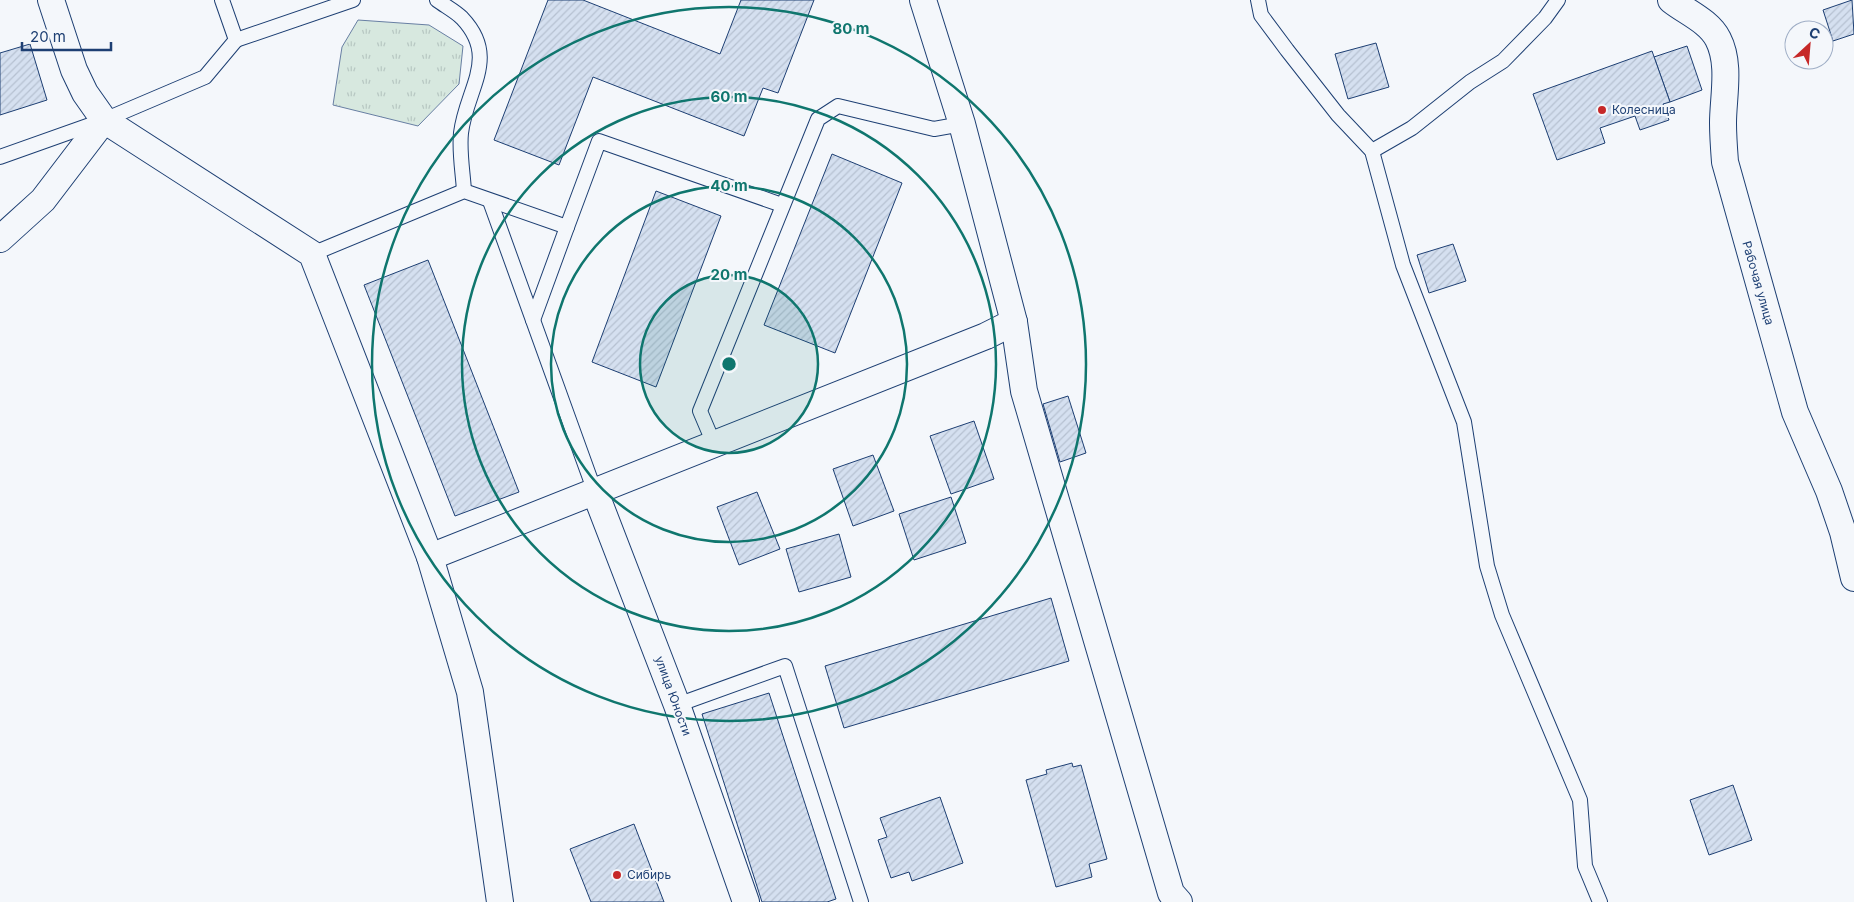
<svg xmlns="http://www.w3.org/2000/svg" width="1854" height="902" font-family="Inter,sans-serif">
<style>
.park{fill:url(#park-tufts);stroke:#687fa3}
.building{fill:url(#building-hatch);stroke:#1d3f73}
.lines{fill:none;stroke-linecap:round;stroke-linejoin:round}
.lane-casing{stroke:#1d3f73;stroke-width:16}
.street-casing{stroke:#1d3f73;stroke-width:28}
.lane{stroke:#f4f7fb;stroke-width:14}
.street{stroke:#f4f7fb;stroke-width:26}
.ring{fill:none;stroke:#0f766e;stroke-width:2.5}
.poi-dot{fill:#c62828;stroke:#f4f7fb;stroke-width:2}
.labels{text-anchor:middle;stroke-width:4;stroke-linejoin:round;paint-order:stroke}
.poi-label{font-size:12px;fill:#1d3f73;stroke:#f4f7fb;text-anchor:start}
.street-label{font-size:12px;fill:#1d3f73;stroke:#f4f7fb}
.centre{fill:#0f766e;stroke:#f4f7fb;stroke-width:2.5}
.ring-label{font-size:15px;text-anchor:middle;font-weight:bold;fill:#0f766e;stroke:#f4f7fb;stroke-width:4;stroke-linejoin:round;paint-order:stroke}
</style>
<defs>
<pattern id="park-tufts" width="24" height="20" patternUnits="userSpaceOnUse" patternTransform="scale(1.25)"><rect width="24" height="20" fill="#d7e8df"/><path d="M3 7l-1-3M5 7V3M7 7l1-3M15 17l-1-3M17 17v-4M19 17l1-3" fill="none" stroke="#b8c8c3"/></pattern>
<pattern id="building-hatch" width="6" height="6" patternUnits="userSpaceOnUse" patternTransform="scale(1.25)"><rect width="6" height="6" fill="#d5e0f0"/><path d="M-1 1l2-2M0 6l6-6M5 7l2-2" fill="none" stroke="#b6c1d1"/></pattern>
</defs>
<rect width="100%" height="100%" fill="#f4f7fb"/>
<!-- park -->
<path class="park" d="M358 20 429 25 463 46 459 84 418 126 333 105 342 47Z"/>
<!-- building -->
<g class="building">
<path d="M548 0H583L720 54 741 0H814L778 93 763 88 744 136 593 77 559 165 494 140Z"/>
<path d="M1852 0 1854 34 1833 41 1823 10Z"/>
<path d="M1376 43 1389 87 1348 99 1335 54Z"/>
<path d="M30 44 47 100 0 115V53Z"/>
<path d="M1687 46 1702 90 1670 102 1654 57Z"/>
<path d="M1652 51 1670 102 1663 104 1669 120 1640 130 1635 116 1600 128 1605 143 1557 160 1533 94Z"/>
<path d="M832 154 902 183 835 353 764 325Z"/>
<path d="M656 191 721 216 656 387 592 362Z"/>
<path d="M1453 244 1466 281 1429 293 1417 255Z"/>
<path d="M428 260 519 492 455 516 364 285Z"/>
<path d="M1068 396 1086 453 1060 462 1043 404Z"/>
<path d="M974 421 994 479 951 494 930 436Z"/>
<path d="M873 455 894 511 853 526 833 469Z"/>
<path d="M757 492 780 549 739 565 717 507Z"/>
<path d="M951 497 966 543 914 560 899 514Z"/>
<path d="M839 534 851 577 799 592 786 549Z"/>
<path d="M1051 598 1069 661 844 728 825 666Z"/>
<path d="M769 693 836 899 827 902H762L702 714Z"/>
<path d="M1072 763 1073 767 1081 765 1107 859 1089 864 1092 877 1056 887 1026 780 1047 774 1046 770Z"/>
<path d="M1733 785 1752 840 1709 855 1690 800Z"/>
<path d="M940 797 963 863 912 881 909 872 891 878 878 840 887 837 880 818Z"/>
<path d="M634 824 664 902H591L570 849Z"/>
</g>
<g class="lines">
<defs>
<g id="lane">
<path d="M437 0C445 6 455 11 462 18 500 58 466 89 461 133 459 152 463 173 464 191"/>
<path d="M1258 0 1261 15 1287 50 1338 115 1372 151 1403 265 1464 422 1487 566 1502 615 1580 800 1585 866 1600 902"/>
<path d="M236 40 353 0"/>
<path d="M1372 151 1412 128 1470 82 1503 61 1545 18 1558 0"/>
<path d="M0 157 104 120 205 77 236 40 222 0"/>
<path d="M490 201 595 492"/>
<path d="M312 254 464 191 567 227 599 141 782 205"/>
<path d="M533 320 567 227"/>
<path d="M714 444 700 411 818 119 838 106 934 129 962 124"/>
<path d="M677 705 785 666 861 902"/>
</g>
<g id="street">
<path d="M51 0 74 70 85 93 104 120 312 254 430 557 470 692 500 902"/>
<path d="M923 0 962 124 1014 322 1024 391 1171 893 1179 902"/>
<path d="M1671 0C1686 12 1709 21 1718 39 1731 64 1723 97 1723 123 1723 136 1724 149 1725 162L1795 412 1829 491 1843 532 1854 578"/>
<path d="M0 239 43 200 104 120"/>
<path d="M595 492 677 705 746 902"/>
<path d="M430 557 986 336 1014 322"/>
</g>
</defs>
<!-- lane casing -->
<use href="#lane" class="lane-casing"/>
<!-- street casing -->
<use href="#street" class="street-casing"/>
<!-- lane -->
<use href="#lane" class="lane"/>
<!-- street -->
<use href="#street" class="street"/>
</g>
<!-- distance rings -->
<circle cx="729" cy="364" r="89" fill="#0f766e" fill-opacity=".12"/>
<g class="ring">
<circle cx="729" cy="364" r="89"/>
<circle cx="729" cy="364" r="178"/>
<circle cx="729" cy="364" r="267"/>
<circle cx="729" cy="364" r="357"/>
</g>
<!-- markers -->
<g class="poi-dot">
<circle cx="1602" cy="110" r="5"/>
<circle cx="617" cy="875" r="5"/>
</g>
<g class="labels">
<!-- poi labels -->
<g class="poi-label">
<text x="1612" y="114">Колесница</text>
<text x="627" y="879">Сибирь</text>
</g>
<!-- street labels -->
<g class="street-label">
<text transform="translate(1758 283) rotate(74)" y="4">Рабочая улица</text>
<text transform="translate(673 696) rotate(70)" y="4">улица Юности</text>
</g>
</g>
<circle cx="729" cy="364" r="8" class="centre"/>
<g class="ring-label">
<text x="851" y="34">80 m</text>
<text x="729" y="102">60 m</text>
<text x="729" y="191">40 m</text>
<text x="729" y="280">20 m</text>
</g>
<!-- north arrow -->
<g transform="translate(1809 45) rotate(26)"><circle r="24" fill="#f4f7fb" stroke="#9eadc5"/>
<path d="M0-4L9 19L0 12L-9 19Z" fill="#c62828"/>
<text y="-8" font-size="14" font-weight="bold" text-anchor="middle" fill="#1d3f73">С</text>
</g>
<!-- scale -->
<path d="M22 42v8h89v-8" fill="none" stroke="#1d3f73" stroke-width="2.5"/>
<text x="30" y="42" font-size="15" fill="#1d3f73" stroke="#f4f7fb" stroke-width="4" paint-order="stroke">20 m</text>
</svg>
